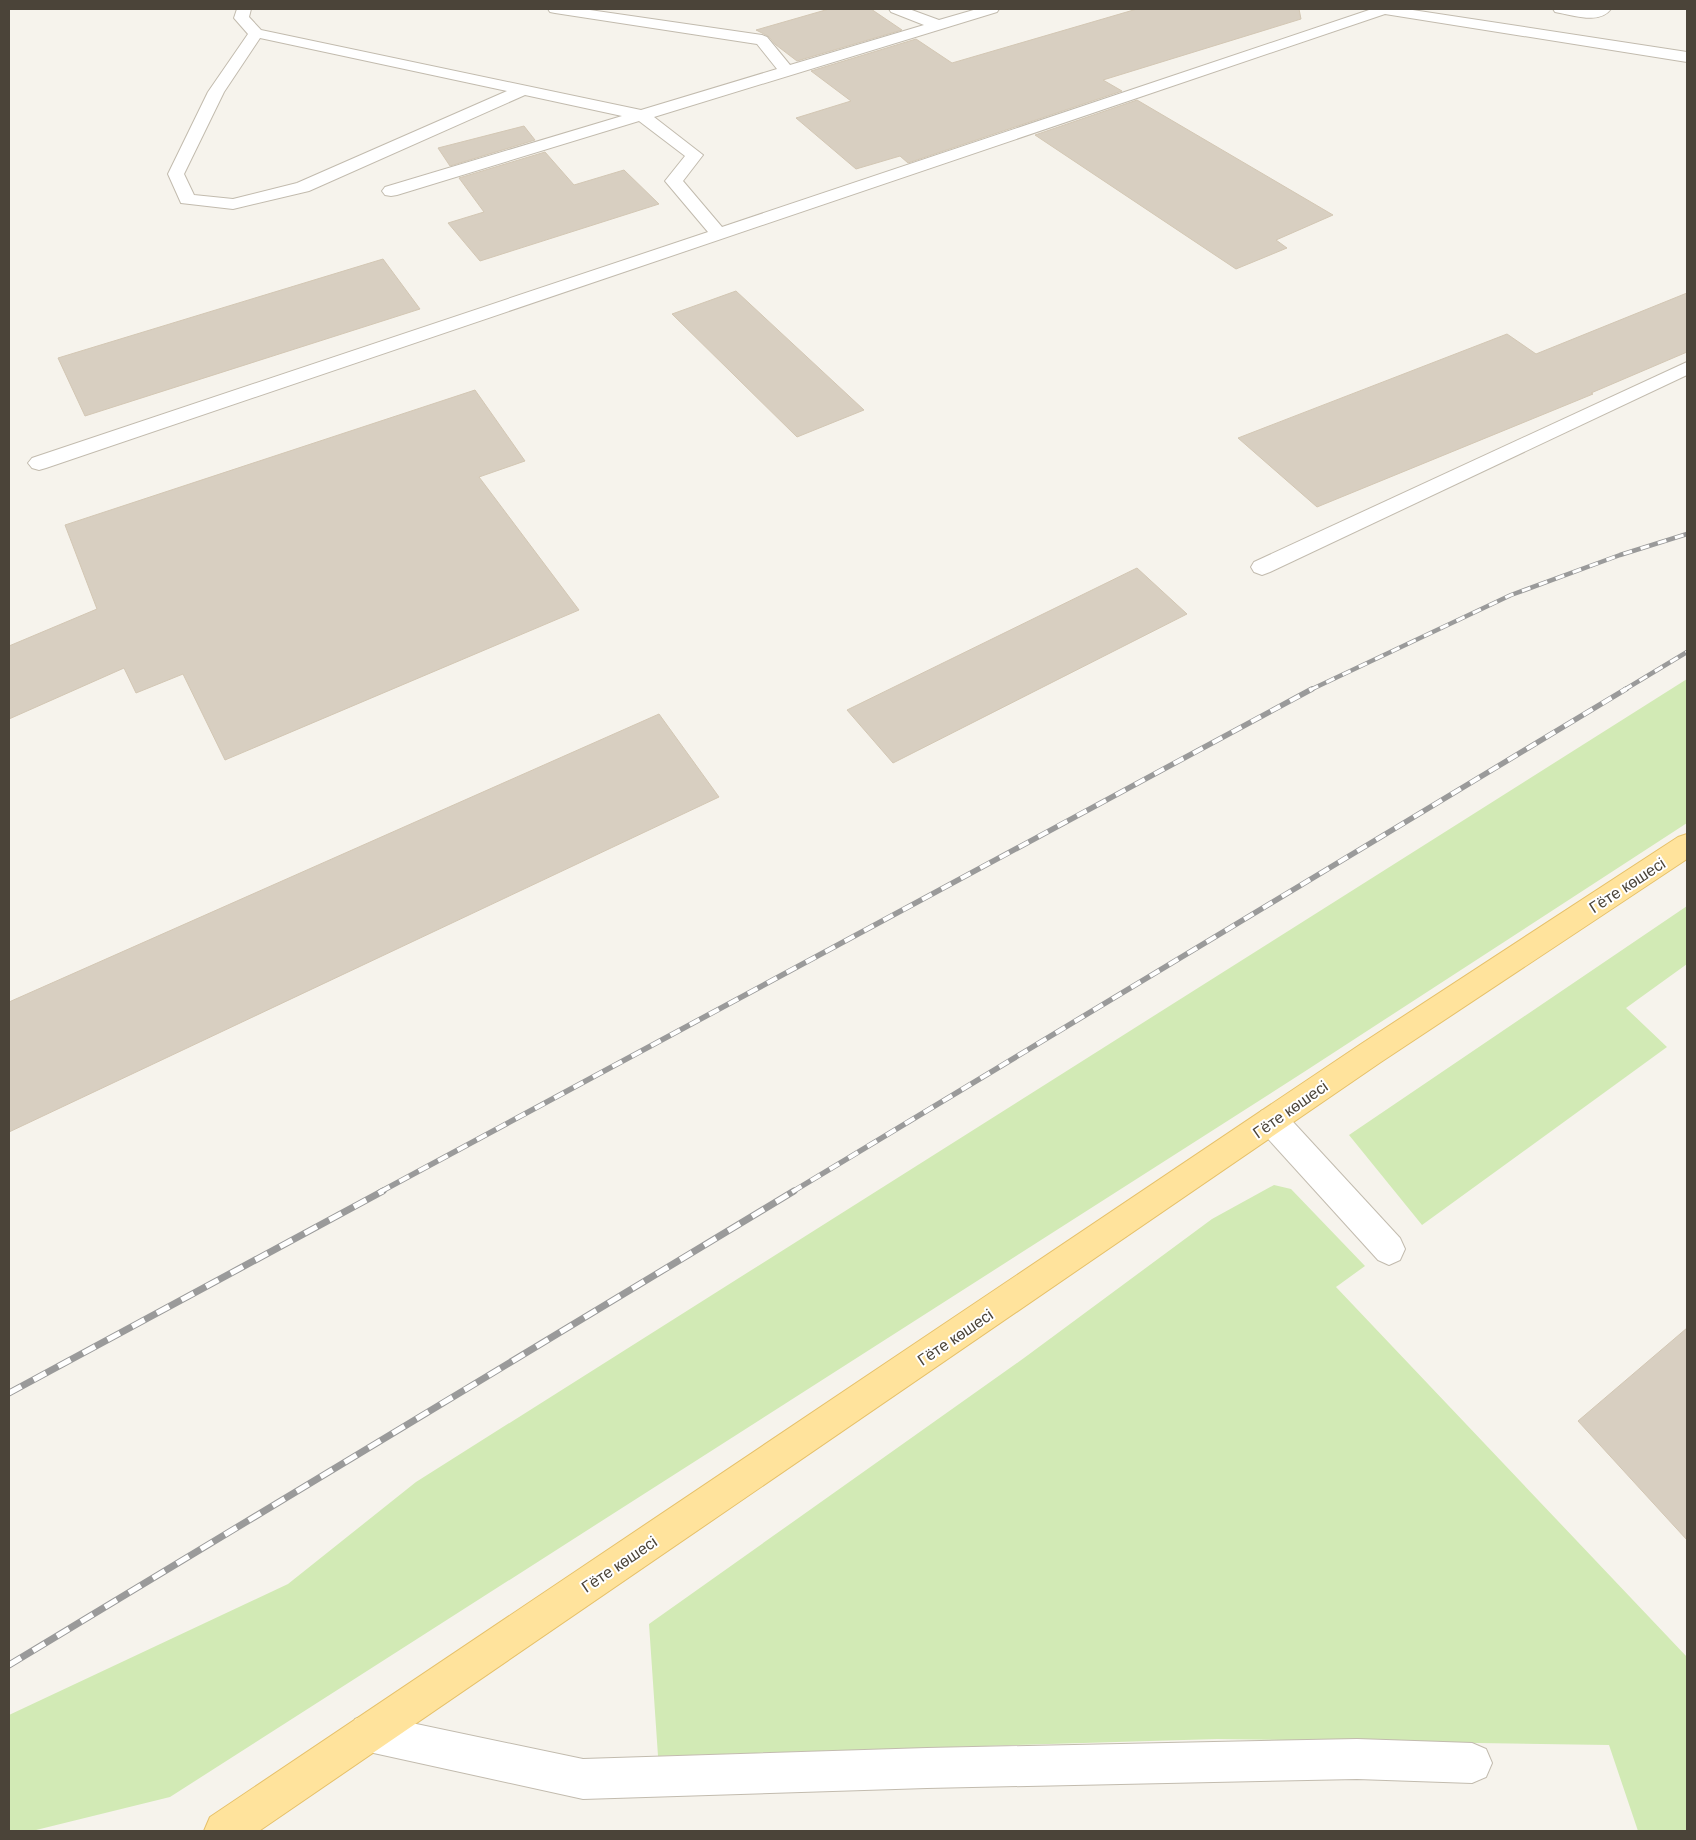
<svg xmlns="http://www.w3.org/2000/svg" width="1696" height="1840" font-family="'DM Sans',sans-serif">
<style>
.green{fill:#d2eab5}
.building{fill:#d8cfc1;stroke:#d3c7b4}
.lines{fill:none;stroke-linecap:round;stroke-linejoin:round}
.minor-casing{stroke:#c2bbae;stroke-width:2}
.major-casing{stroke:#e6c16a;stroke-width:2}
.minor{fill:#fff;fill-rule:evenodd}
.major{fill:#ffe39c;fill-rule:evenodd}
.rail-far2-casing{stroke:#9a9a9a;stroke-width:4.5}
.rail-far1-casing{stroke:#9a9a9a;stroke-width:5.5}
.rail-casing{stroke:#9a9a9a;stroke-width:7}
.rail-far2{stroke:#fff;stroke-width:3;stroke-dasharray:9;stroke-linecap:butt}
.rail-far1{stroke:#fff;stroke-width:4;stroke-dasharray:11;stroke-linecap:butt}
.rail{stroke:#fff;stroke-width:5;stroke-dasharray:14;stroke-linecap:butt}
.labels{text-anchor:middle;stroke-width:4;stroke-linejoin:round;paint-order:stroke}
.near-street-label{font-size:16px;fill:#4b4439;stroke:#fff}
</style>
<rect width="100%" height="100%" fill="#f6f3ec"/>
<!-- green -->
<g class="green">
<path d="M1687 679V823L1307 1070 170 1797 32 1831H9V1715L288 1584 416 1482Z"/>
<path d="M1687 906V964L1626 1008 1667 1047 1422 1225 1349 1135Z"/>
<path d="M1274 1185 1291 1189 1365 1266 1336 1287 1687 1657V1831H1638L1609 1745 1217 1739 658 1756 649 1624 1024 1358 1212 1219Z"/>
</g>
<!-- building -->
<g class="building">
<path d="M829 9H871L902 30 797 61 776 45 768 36 756 30Z"/>
<path d="M1137 9H1299L1301 19 1103 80 1122 91 908 163 900 156 856 169 796 118 851 101 811 71 916 39 952 63Z"/>
<path d="M1137 100 1333 215 1276 240 1287 248 1236 269 1035 135Z"/>
<path d="M524 126 535 140 450 166 438 148Z"/>
<path d="M545 152 574 185 624 170 659 204 480 261 448 223 484 212 459 178Z"/>
<path d="M383 259 420 309 85 416 58 358Z"/>
<path d="M736 291 864 410 797 437 672 314Z"/>
<path d="M1687 293V352L1591 393 1593 394 1317 507 1238 438 1507 334 1536 354Z"/>
<path d="M475 390 525 461 479 477 579 610 225 760 183 674 136 693 124 668 9 719V646L97 609 65 525Z"/>
<path d="M1137 568 1187 614 893 763 847 710Z"/>
<path d="M659 714 719 797 9 1132V1002Z"/>
<path d="M1687 1328V1540L1578 1421Z"/>
</g>
<g class="lines">
<defs>
<g id="minor">
<path d="M237 9H251L249 17 261 30 641 110 777 69 757 44 555 13 550 12 548 9H583L762 35 767 37 790 65 924 25 891 12 889 9H909L939 20 977 9H999L997 12 654 117 703 155 683 181 722 227 1372 9H1406L1687 52V62L1385 14 46 468 39 470 32 468 28 463 32 458 708 232 665 181 685 156 639 121 397 195 391 196 385 195 382 191 385 187 622 116 525 95 309 191 233 209 181 203 168 174 208 92 248 34 234 18ZM260 38 507 91 297 183 233 199 194 195 184 174 224 92Z"/>
<path d="M1553 9H1611C1600 24 1576 16 1560 13L1555 12Z"/>
<path d="M1687 362V375L1270 572 1262 575 1254 572 1251 567 1254 562Z"/>
<path d="M1272 1107 1283 1111 1400 1238 1405 1249 1400 1260 1389 1265 1378 1260 1261 1131 1257 1121 1261 1111Z"/>
<path d="M369 1714 583 1759 927 1748 1357 1739 1472 1743 1486 1749 1492 1763 1486 1777 1472 1783 1357 1779 927 1788 583 1799 369 1752 355 1747 350 1733 355 1719Z"/>
</g>
<path id="major" d="M1687 834V859L1381 1062 259 1831H204L210 1817 1361 1044 1678 837Z"/>
</defs>
<!-- minor casing -->
<use href="#minor" class="minor-casing"/>
<!-- major casing -->
<use href="#major" class="major-casing"/>
<!-- minor -->
<use href="#minor" class="minor"/>
<!-- major -->
<use href="#major" class="major"/>
<defs>
<g id="rail-far2">
<path d="M1310 690 1511 595 1620 555 1687 534"/>
<path d="M1624 690 1687 652"/>
</g>
<g id="rail-far1">
<path d="M380 1192 1312 689"/>
<path d="M792 1192 1626 689"/>
</g>
<g id="rail">
<path d="M9 1393 383 1191"/>
<path d="M9 1665 794 1191"/>
</g>
</defs>
<!-- rail-far2 casing -->
<use href="#rail-far2" class="rail-far2-casing"/>
<!-- rail-far1 casing -->
<use href="#rail-far1" class="rail-far1-casing"/>
<!-- rail casing -->
<use href="#rail" class="rail-casing"/>
<!-- rail-far2 -->
<use href="#rail-far2" class="rail-far2"/>
<!-- rail-far1 -->
<use href="#rail-far1" class="rail-far1"/>
<!-- rail -->
<use href="#rail" class="rail"/>
</g>
<g class="labels">
<!-- near-street labels -->
<g class="near-street-label">
<text transform="translate(1627 885) rotate(-33)" y="6">Гёте көшесі</text>
<text transform="translate(1290 1109) rotate(-35)" y="6">Гёте көшесі</text>
<text transform="translate(955 1337) rotate(-34)" y="6">Гёте көшесі</text>
<text transform="translate(619 1564) rotate(-34)" y="6">Гёте көшесі</text>
</g>
</g>
<!-- border -->
<rect width="1696" height="1840" fill="none" stroke="#4b4439" stroke-width="20"/>
</svg>
